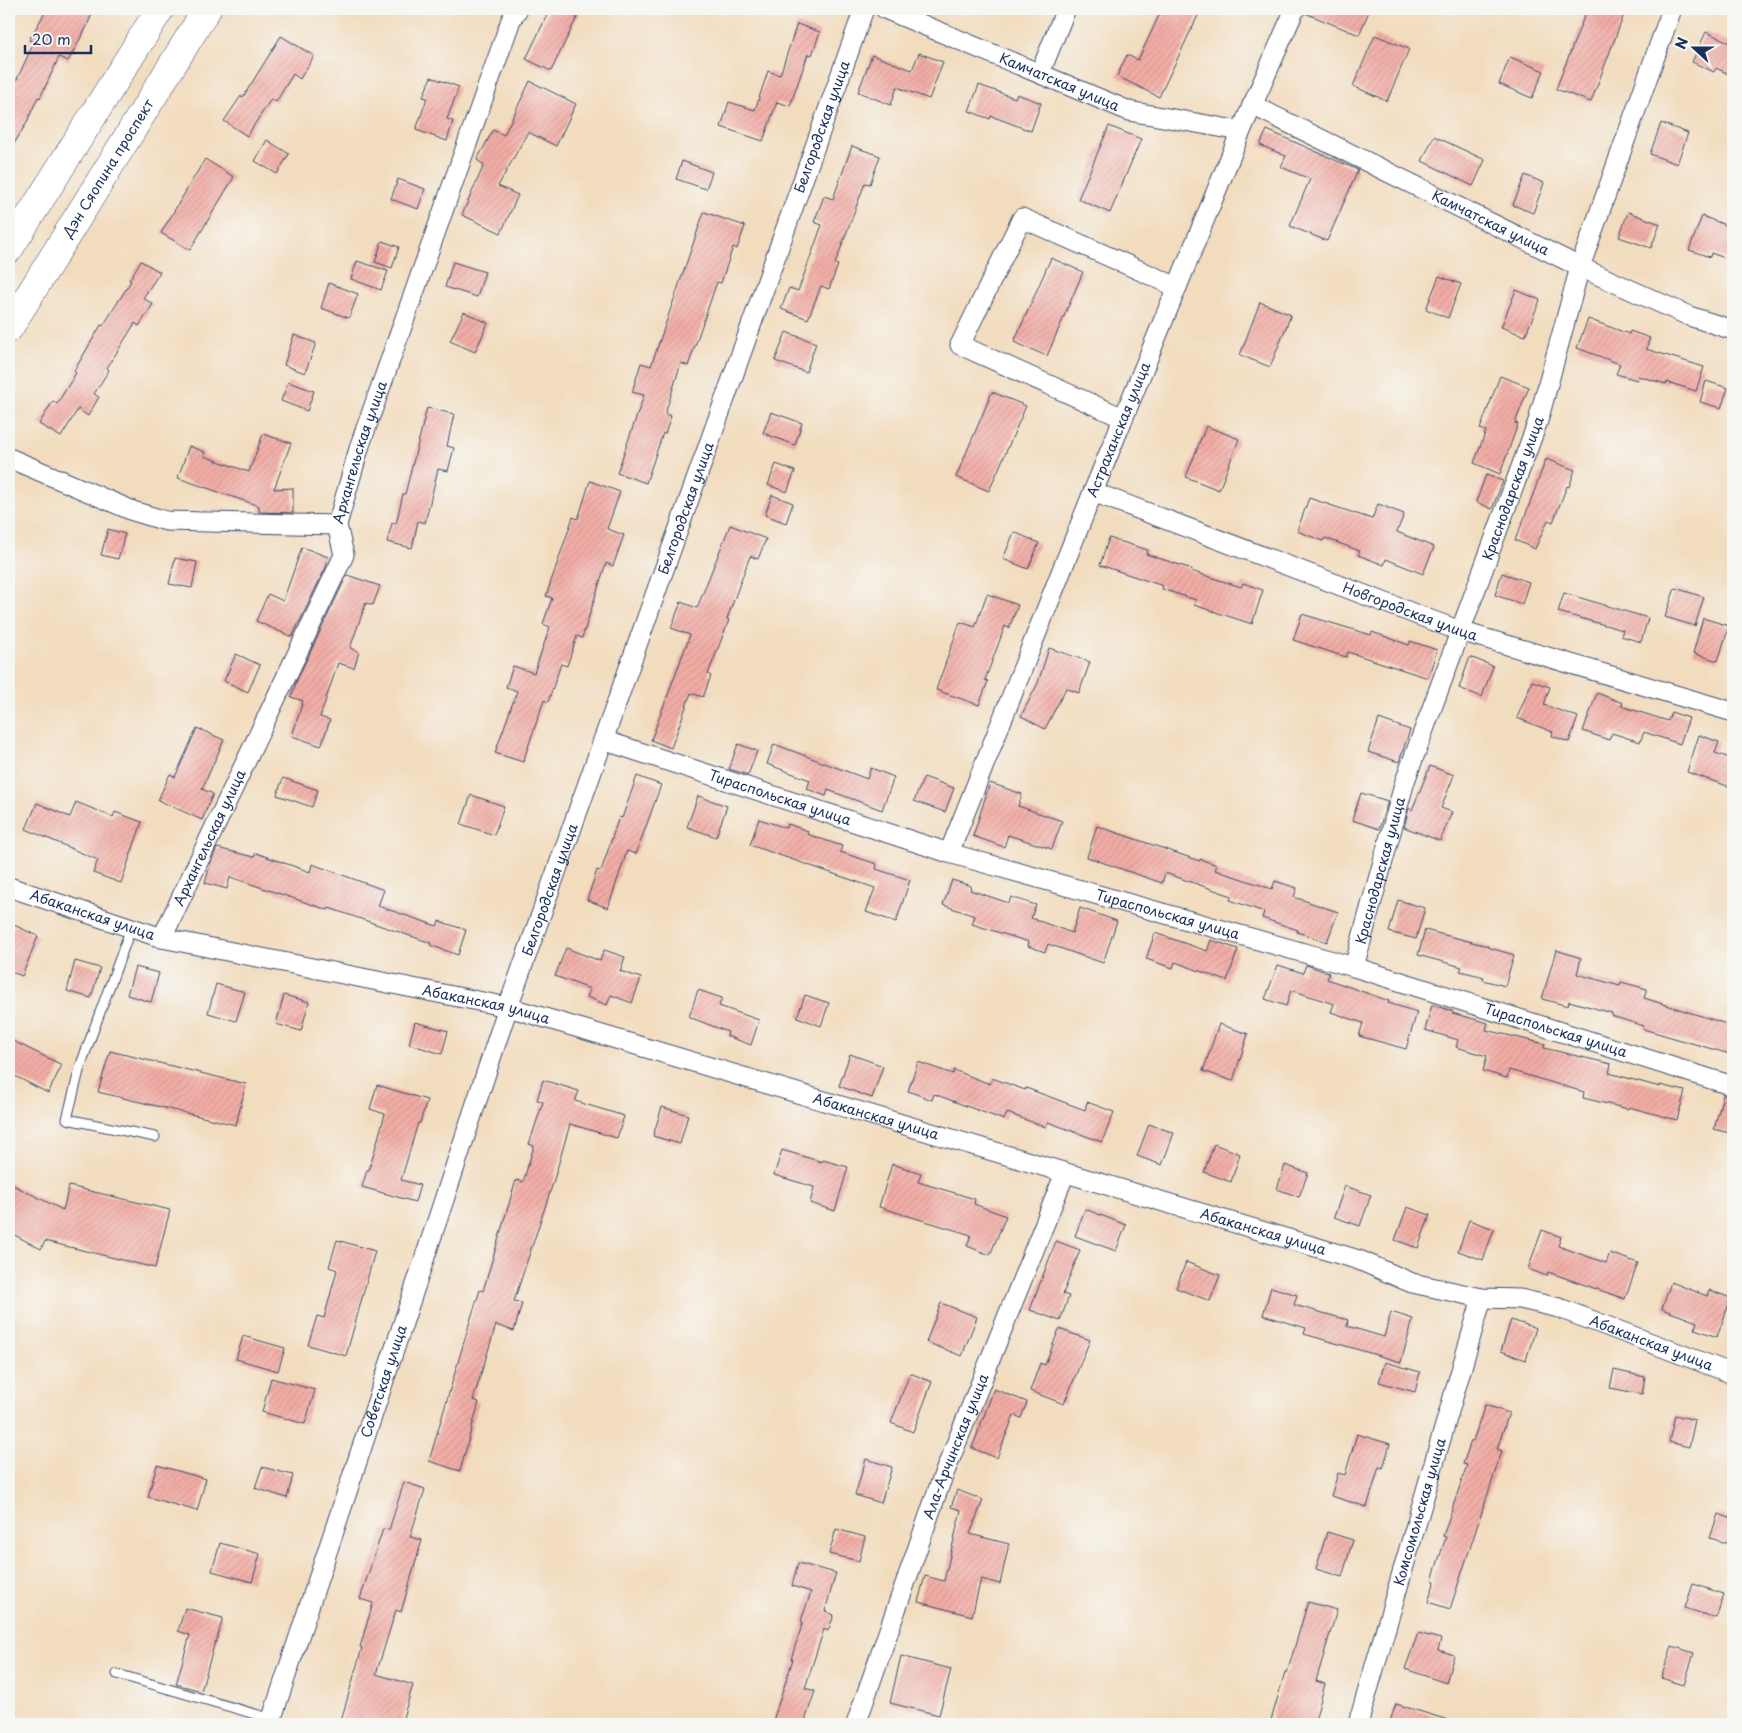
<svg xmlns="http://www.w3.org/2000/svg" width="1742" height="1733" font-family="'Playpen Sans',sans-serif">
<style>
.building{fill:url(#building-hatch)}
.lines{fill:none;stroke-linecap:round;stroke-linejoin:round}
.lane-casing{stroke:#3b496c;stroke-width:11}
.street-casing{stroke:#3b496c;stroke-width:21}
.primary-casing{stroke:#3b496c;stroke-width:29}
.lane{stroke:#fff;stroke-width:9}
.street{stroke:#fff;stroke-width:19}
.primary{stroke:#fff;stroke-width:28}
.labels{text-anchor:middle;stroke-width:5;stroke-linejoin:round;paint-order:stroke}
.street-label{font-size:14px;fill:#1b2f5e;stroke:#f6f6f2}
</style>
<defs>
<pattern id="building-hatch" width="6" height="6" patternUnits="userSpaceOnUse" patternTransform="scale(1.25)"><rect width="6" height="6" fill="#f2ada5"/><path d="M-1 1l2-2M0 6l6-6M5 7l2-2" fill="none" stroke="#cf9590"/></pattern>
</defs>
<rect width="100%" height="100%" fill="#f6f6f2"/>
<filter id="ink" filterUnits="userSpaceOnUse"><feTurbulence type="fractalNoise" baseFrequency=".02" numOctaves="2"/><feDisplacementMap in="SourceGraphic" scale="10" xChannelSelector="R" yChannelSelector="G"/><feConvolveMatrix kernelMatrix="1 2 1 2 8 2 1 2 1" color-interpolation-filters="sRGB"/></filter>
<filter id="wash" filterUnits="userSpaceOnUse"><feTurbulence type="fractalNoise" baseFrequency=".0096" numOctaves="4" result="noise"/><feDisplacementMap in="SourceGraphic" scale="20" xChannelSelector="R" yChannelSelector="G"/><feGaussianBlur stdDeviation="1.12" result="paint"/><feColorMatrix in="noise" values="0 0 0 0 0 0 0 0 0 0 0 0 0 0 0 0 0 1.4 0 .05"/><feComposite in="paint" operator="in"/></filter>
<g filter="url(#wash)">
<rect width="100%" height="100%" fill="#f2dcbe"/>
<g id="blocks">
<!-- building -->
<g class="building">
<path d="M47 9H94L87 26 68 61 59 57 40 98 38 97 26 124 9 152V84L14 86 34 42 29 40Z"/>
<path d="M550 9H581L551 71 526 59Z"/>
<path d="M1162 9H1201L1159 97 1117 76 1127 55 1138 60Z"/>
<path d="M1306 9H1370L1359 35 1305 13Z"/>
<path d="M1587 9H1626L1591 102 1556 89Z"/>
<path d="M797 24 820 32 812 55 808 54 790 106 777 102 763 141 721 127 729 102 755 110 768 71 780 75Z"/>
<path d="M1706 32 1733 44V76L1716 68 1714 72 1692 62Z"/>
<path d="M1375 35 1409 49 1387 101 1353 86Z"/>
<path d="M281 36 314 56 300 79 293 74 276 102 271 99 247 136 224 121 241 96 243 97Z"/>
<path d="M919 53 943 62 929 99 897 87 891 105 858 92 872 55 912 70Z"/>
<path d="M1510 57 1544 71 1532 98 1499 84Z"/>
<path d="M431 77 459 87 447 119 453 121 447 141 416 130 427 98 423 97Z"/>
<path d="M530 81 576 104 556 146 528 132 498 186 518 195 501 233 462 215 484 165 477 160 493 130 504 135Z"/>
<path d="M979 85 1015 98 1017 94 1041 103 1031 131 991 116 990 119 969 111Z"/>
<path d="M1661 123 1688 133 1677 164 1650 154Z"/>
<path d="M1109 126 1141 139 1110 213 1078 199Z"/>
<path d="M1267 130 1358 170 1327 241 1290 226 1310 179 1281 167 1286 156 1260 145Z"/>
<path d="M1434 136 1485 160 1473 186 1422 161Z"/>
<path d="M267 140 289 154 277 174 255 161Z"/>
<path d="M852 146 880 156 870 184 865 183 835 264 838 265 829 289 821 286 808 319 781 309 789 288 798 291 822 225 814 222 824 196 833 199Z"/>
<path d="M205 159 234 177 190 250 161 233Z"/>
<path d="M682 161 712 172 706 189 676 179Z"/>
<path d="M1525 175 1544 183 1533 213 1513 205Z"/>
<path d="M398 179 425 189 418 209 391 199Z"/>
<path d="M704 212 745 226 737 249 733 247 721 283 717 282 688 366 681 363 665 414 671 416 665 434 663 433 646 483 617 473 644 395 632 392 641 363 651 366Z"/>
<path d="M1628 212 1660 224 1651 248 1619 237Z"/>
<path d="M1702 216 1733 228V261L1711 253 1710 257 1689 250Z"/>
<path d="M382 241 399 247 392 268 375 262Z"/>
<path d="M1051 258 1083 272 1047 356 1014 342Z"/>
<path d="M141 261 160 272 143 298 153 304 139 326 135 323 107 368 109 370 94 394 99 397 88 416 78 409 61 437 39 424 53 401 57 404 76 373 74 371 101 325 103 326 131 281 129 280Z"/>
<path d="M357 261 388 271 381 290 351 279Z"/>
<path d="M453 262 485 272 477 297 445 287Z"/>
<path d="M1439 276 1461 284 1448 318 1426 309Z"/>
<path d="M329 283 358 294 349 318 321 308Z"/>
<path d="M1516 290 1540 300 1525 336 1501 327Z"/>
<path d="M1260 302 1291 315 1270 367 1240 355Z"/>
<path d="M464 312 488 323 475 352 450 341Z"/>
<path d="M1588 319 1629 334 1630 331 1650 338 1646 349 1704 367 1696 391 1667 382 1666 384 1638 376 1637 380 1616 374 1620 364 1577 348Z"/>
<path d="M786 332 816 343 806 372 775 361Z"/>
<path d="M294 335 316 343 305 373 284 365Z"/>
<path d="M1500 376 1529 387 1515 423 1518 424 1500 474 1474 463 1486 431 1480 429Z"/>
<path d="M1706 381 1728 388 1721 408 1700 402Z"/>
<path d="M288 382 314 391 307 411 281 401Z"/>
<path d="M992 392 1026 406 989 491 956 477Z"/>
<path d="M427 408 454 414 447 446 454 448 448 471 438 469 425 523 418 521 412 548 387 542 392 523 396 524 403 494H405Z"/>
<path d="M771 412 802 423 795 445 763 433Z"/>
<path d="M1206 426 1239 439 1219 490 1186 477Z"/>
<path d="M263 434 291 443 274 489 293 488V513L259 512V506L178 478 189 446 205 452 204 456 249 472Z"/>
<path d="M1546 459 1575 470 1569 487 1567 486 1553 522 1548 520 1535 549 1515 540 1524 519Z"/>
<path d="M776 464 795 471 787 492 768 485Z"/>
<path d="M1486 475 1503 481 1492 509 1476 502Z"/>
<path d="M590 481 620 492 607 529 624 535 613 566 606 563 582 638 577 636 567 666 561 664 548 702 544 700 523 762 495 753 517 691 506 687 513 666 534 673 550 627 543 624 552 598 546 596 573 517 578 519Z"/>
<path d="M772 495 793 503 786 523 765 515Z"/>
<path d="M1309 498 1372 519 1378 504 1404 514 1397 532 1434 547 1423 574 1386 559 1384 565 1358 555 1360 551 1325 538 1323 541 1297 531Z"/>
<path d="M730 525 766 539 758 559 750 556 727 619 729 620 708 674 711 676 703 697 691 693 671 748 651 740 690 635 671 628 681 602 697 608Z"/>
<path d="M108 529 125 534 118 559 101 555Z"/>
<path d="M1014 532 1039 543 1028 569 1003 559Z"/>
<path d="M1109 538 1148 550 1146 554 1192 569 1191 571 1241 587 1243 583 1263 590 1252 624 1194 605 1196 600 1162 589 1163 586 1100 565Z"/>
<path d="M302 547 328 557 326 567 292 637 256 621 268 594 283 601Z"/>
<path d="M175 558 197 562 192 588 169 584Z"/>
<path d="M1502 573 1529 582 1522 604 1495 595Z"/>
<path d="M347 575 380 586 373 605 366 603 350 648 359 652 354 668 338 663 320 717 330 720 321 746 292 736 303 701 291 697 297 680Z"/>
<path d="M1675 588 1704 597 1695 626 1665 617Z"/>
<path d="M1564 593 1648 618 1641 642 1621 636 1623 630 1558 612Z"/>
<path d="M987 594 1018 605 1009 628 1005 626 985 680 988 681 979 705 936 690 960 622 975 627Z"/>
<path d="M1302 614 1371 635 1372 632 1409 645 1410 641 1437 650 1428 678 1348 652 1346 657 1293 640Z"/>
<path d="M1703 618 1729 626 1718 661 1693 653Z"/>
<path d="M1049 648 1090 662 1079 693 1066 688 1045 729 1021 716 1038 683Z"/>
<path d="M236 654 260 665 248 692 224 681Z"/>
<path d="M1470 657 1493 666 1482 697 1459 688Z"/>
<path d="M1532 681 1550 687 1544 705 1578 717 1569 742 1552 736 1553 732 1517 718Z"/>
<path d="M1597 693 1623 703 1621 706 1668 721 1671 712 1689 718 1680 744 1644 732 1640 742 1612 733 1609 740 1583 731Z"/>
<path d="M1379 719 1410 730 1399 762 1368 752Z"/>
<path d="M197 728 224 740 202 789 213 794 202 820 158 800 170 774 175 777Z"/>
<path d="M1699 735 1719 742 1715 753 1733 759V788L1687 772Z"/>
<path d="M738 744 757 751 748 775 729 769Z"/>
<path d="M774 744 867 779 871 768 894 777 882 810 828 790 826 796 807 789 810 780 767 764Z"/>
<path d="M1430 766 1454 775 1441 808 1452 812 1440 841 1404 827 1409 808 1412 810Z"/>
<path d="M637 776 661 785 636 854 627 851 608 908 587 900 597 870 601 871 619 817 622 818Z"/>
<path d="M924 777 954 788 945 812 914 801Z"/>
<path d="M283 778 318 790 312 807 277 795Z"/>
<path d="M990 783 1022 794 1018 806 1062 821 1052 849 1008 835 1004 847 973 836Z"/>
<path d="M1361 793 1388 801 1379 829 1352 820Z"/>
<path d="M471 795 504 806 494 835 461 824Z"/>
<path d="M698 796 727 806 716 837 687 827Z"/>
<path d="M76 802 113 817 115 812 142 822 121 883 93 873 98 860 26 829 37 803 70 817Z"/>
<path d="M759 819 786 828 788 824 808 831 807 834 842 846 840 852 877 864 876 869 910 880 896 922 866 912 875 888 750 845Z"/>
<path d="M1097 826 1200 861V859L1217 865 1215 870 1272 889 1275 881 1297 888 1294 897 1338 912 1327 942 1297 932 1298 930 1262 918 1264 912 1230 900 1232 896 1165 873 1162 883 1087 857Z"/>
<path d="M217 848 254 857 256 853 310 872 312 864 384 890 378 906 437 926 439 921 466 930 458 955 430 945 431 943 329 908 328 910 230 877 227 889 205 883 211 862Z"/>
<path d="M952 880 971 886 970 890 1009 903 1011 897 1036 905 1031 918 1072 933 1080 908 1117 921 1103 963 1048 944 1045 952 1028 946 1029 942 972 924 975 916 943 905Z"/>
<path d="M1398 900 1425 908 1416 939 1389 932Z"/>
<path d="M14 925 38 936 22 976 9 971V936Z"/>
<path d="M1425 930 1488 946 1487 947 1514 955 1505 986 1483 980 1484 977 1460 971 1462 967 1418 955Z"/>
<path d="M1155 933 1207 951 1211 940 1238 949 1227 981 1175 962 1173 968 1146 959Z"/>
<path d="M566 948 600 961 604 950 625 957 620 971 641 978 632 1003 611 995 607 1005 587 997 590 989 555 976Z"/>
<path d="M1556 950 1581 958 1577 974 1620 986 1621 982 1647 989 1644 998 1733 1026V1055L1643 1029 1644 1026 1612 1016V1013L1569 1001 1568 1006 1542 999Z"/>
<path d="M75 961 100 968 91 998 67 991Z"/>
<path d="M1278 965 1303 973 1306 965 1329 973 1327 979 1389 1001 1388 1003 1417 1012 1406 1049 1359 1036 1363 1023 1331 1012 1334 1004 1291 990 1286 1006 1265 999Z"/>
<path d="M135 967 159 973 151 1002 127 995Z"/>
<path d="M216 984 245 992 236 1021 208 1013Z"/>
<path d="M698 990 722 998 719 1006 759 1020 751 1045 727 1036 728 1032 689 1017Z"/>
<path d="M284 995 309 1002 301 1031 276 1024Z"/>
<path d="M805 995 829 1003 821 1026 797 1017Z"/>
<path d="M1432 1005 1453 1011 1452 1013 1488 1023 1486 1030 1545 1044 1544 1048 1611 1064 1609 1073 1660 1087V1085L1685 1091 1677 1120 1629 1107 1628 1109 1583 1098 1584 1092 1509 1070 1507 1078 1483 1071 1487 1056 1456 1047 1458 1040 1425 1030Z"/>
<path d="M415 1022 448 1031 442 1054 409 1044Z"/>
<path d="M1219 1024 1248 1034 1233 1081 1203 1071Z"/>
<path d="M9 1039 62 1065 48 1093 9 1073Z"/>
<path d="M110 1051 246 1084 236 1125 98 1092Z"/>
<path d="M850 1054 883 1066 872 1098 839 1086Z"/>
<path d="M918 1062 953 1074 954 1070 990 1084 992 1078 1025 1090 1026 1088 1085 1110 1087 1102 1114 1112 1102 1142 1048 1122 1046 1127 1007 1113 1004 1120 934 1094 932 1100 908 1091Z"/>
<path d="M543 1080 579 1091 575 1101 624 1116 617 1138 570 1124 553 1183 514 1301 522 1303 514 1331 496 1325 473 1400 479 1402 460 1471 429 1461 471 1318 480 1290 483 1291 516 1180 523 1182 534 1146 529 1144 543 1102 537 1100Z"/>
<path d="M377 1085 427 1100 420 1123H418L401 1180 420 1185 415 1202 362 1187 367 1170H369L385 1114 370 1109Z"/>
<path d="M1723 1095 1733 1097V1134L1714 1129Z"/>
<path d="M662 1107 688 1115 680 1144 653 1136Z"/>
<path d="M1149 1124 1174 1133 1162 1165 1137 1156Z"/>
<path d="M1214 1144 1240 1154 1231 1182 1204 1172Z"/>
<path d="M782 1150 822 1162 823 1160 848 1167 835 1211 810 1203 814 1187 774 1175Z"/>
<path d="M892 1164 921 1173 918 1182 975 1199 974 1204 1006 1216 990 1255 967 1246 971 1235 879 1207Z"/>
<path d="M1285 1165 1308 1173 1299 1197 1277 1189Z"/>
<path d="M9 1183 63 1210 69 1186 170 1210 155 1268 45 1241 41 1249 9 1232Z"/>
<path d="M1345 1186 1371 1195 1360 1226 1334 1217Z"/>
<path d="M1407 1207 1430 1215 1418 1248 1395 1240Z"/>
<path d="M1085 1209 1126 1225 1116 1251 1075 1236Z"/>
<path d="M1469 1220 1494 1229 1483 1260 1458 1251Z"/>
<path d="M1542 1230 1561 1237 1558 1246 1606 1263 1610 1253 1638 1263 1625 1299 1548 1272 1547 1276 1528 1269Z"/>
<path d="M337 1240 375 1251 346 1356 308 1345 317 1316 324 1318 337 1270 329 1267Z"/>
<path d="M1056 1241 1080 1250 1063 1294 1069 1296 1060 1321 1030 1310Z"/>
<path d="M1186 1262 1220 1275 1210 1301 1176 1288Z"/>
<path d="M1671 1282 1707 1296 1709 1290 1731 1298 1717 1337 1695 1329 1697 1322 1662 1309Z"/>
<path d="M1271 1287 1297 1295 1294 1305 1348 1320 1347 1326 1384 1337 1391 1312 1413 1319 1401 1362 1304 1334 1306 1328 1263 1315Z"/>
<path d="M941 1303 977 1317 962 1356 926 1342Z"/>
<path d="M1511 1320 1536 1328 1526 1360 1501 1351Z"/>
<path d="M1059 1329 1090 1340 1064 1404 1030 1391 1040 1363 1045 1365Z"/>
<path d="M243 1336 285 1348 278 1371 236 1359Z"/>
<path d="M1385 1362 1420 1372 1415 1392 1379 1382Z"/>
<path d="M1614 1370 1645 1377 1642 1394 1610 1388Z"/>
<path d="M910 1373 932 1382 913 1432 891 1423Z"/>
<path d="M271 1378 315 1390 305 1424 262 1412Z"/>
<path d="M994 1389 1027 1402 1021 1418 1014 1415 997 1458 972 1448Z"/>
<path d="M1485 1405 1509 1413 1497 1449 1502 1451 1450 1609 1428 1602 1435 1581 1432 1580 1446 1537 1443 1536 1467 1465 1463 1464 1471 1441H1473Z"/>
<path d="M1675 1415 1695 1420 1689 1447 1669 1442Z"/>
<path d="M1357 1434 1390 1444 1383 1468 1379 1467 1367 1507 1331 1496 1338 1473 1345 1475Z"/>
<path d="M866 1459 892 1467 881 1503 855 1495Z"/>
<path d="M157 1465 206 1479 197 1511 148 1497Z"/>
<path d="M262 1467 293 1475 287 1498 255 1488Z"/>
<path d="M404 1482 425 1489 410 1537 422 1540 401 1612 396 1610 376 1674 413 1685 401 1724H340L362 1648 360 1647 373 1603 360 1599 383 1529 389 1530Z"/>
<path d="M957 1490 983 1500 970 1534 1009 1544 1000 1584 981 1579 972 1616 918 1602 925 1576 944 1581 961 1510 951 1507Z"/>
<path d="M1718 1514 1733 1519V1545L1710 1538Z"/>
<path d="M836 1529 865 1537 859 1561 829 1554Z"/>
<path d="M1327 1532 1353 1540 1342 1577 1316 1569Z"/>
<path d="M220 1543 260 1554 252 1582 212 1571Z"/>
<path d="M798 1563 836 1573 825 1611 834 1615 828 1631 824 1629 805 1688 815 1691 804 1724H772L793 1659H791L803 1622 801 1621 811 1592 792 1586Z"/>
<path d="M1693 1584 1724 1594 1716 1618 1685 1608Z"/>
<path d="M1308 1602 1337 1610 1316 1681 1325 1684 1314 1724H1270L1285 1672 1287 1673Z"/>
<path d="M185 1608 223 1618 216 1642H215L201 1691 176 1684 190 1635 178 1631Z"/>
<path d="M1418 1633 1441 1639 1438 1650 1454 1655 1446 1683 1405 1669Z"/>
<path d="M1672 1646 1694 1653 1684 1685 1661 1678Z"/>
<path d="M901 1656 951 1669 939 1715 890 1703Z"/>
<path d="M1396 1704 1448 1720V1724H1389Z"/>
</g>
</g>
</g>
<g filter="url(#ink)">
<use href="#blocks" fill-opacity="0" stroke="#3b496c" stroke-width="1"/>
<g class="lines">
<defs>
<g id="lane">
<path d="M131 928 80 1067 67 1119 155 1137"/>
<path d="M117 1674 272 1719"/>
</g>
<g id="street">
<path id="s1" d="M885 9 1129 111 1241 131"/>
<path d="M1040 73 1066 9"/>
<path id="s2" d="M1252 105 1580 267 1689 316 1733 330"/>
<path d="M1123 418 960 345 1022 218 1177 287"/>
<path d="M9 458 133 511 166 521 337 525"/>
<path id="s3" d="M1093 492 1460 631 1733 712"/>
<path id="s4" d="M603 740 949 853 1354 967 1733 1086"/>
<path id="s5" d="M949 853 1093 492 1241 131 1295 9"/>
<path id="s6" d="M9 887 162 938 508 1007 1359 1260 1412 1283 1482 1298 1520 1299 1559 1308 1733 1374"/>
<path id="s7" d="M162 938 344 555 337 525 360 445 511 20 518 9"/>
<path id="s8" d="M1354 967 1405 781 1538 421 1580 267 1672 9"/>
<path id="s9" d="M270 1724 508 1007 864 9"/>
<path id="s10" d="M856 1724 940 1484 1065 1173"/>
<path id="s11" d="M1358 1724 1482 1298"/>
</g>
<g id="primary">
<path d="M9 249 160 9"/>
<path id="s12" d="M9 328 207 9"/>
</g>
</defs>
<!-- lane casing -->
<use href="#lane" class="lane-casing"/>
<!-- street casing -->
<use href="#street" class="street-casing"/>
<!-- primary casing -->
<use href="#primary" class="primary-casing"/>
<!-- lane -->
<use href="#lane" class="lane"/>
<!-- street -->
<use href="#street" class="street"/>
<!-- primary -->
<use href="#primary" class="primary"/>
</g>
</g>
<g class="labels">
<!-- street labels -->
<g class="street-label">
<text dy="5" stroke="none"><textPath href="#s1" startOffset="189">Камчатская улица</textPath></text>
<text dy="5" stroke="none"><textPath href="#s9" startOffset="1690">Белгородская улица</textPath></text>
<text dy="5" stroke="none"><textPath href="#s12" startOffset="188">Дэн Сяопина проспект</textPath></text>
<text dy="5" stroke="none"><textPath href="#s2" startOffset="266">Камчатская улица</textPath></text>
<text dy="5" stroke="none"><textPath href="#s5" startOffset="456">Астраханская улица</textPath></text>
<text dy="5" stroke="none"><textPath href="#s7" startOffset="531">Архангельская улица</textPath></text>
<text dy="5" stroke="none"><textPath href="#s8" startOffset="505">Краснодарская улица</textPath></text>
<text dy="5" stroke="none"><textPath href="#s9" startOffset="1285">Белгородская улица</textPath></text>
<text dy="5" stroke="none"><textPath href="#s3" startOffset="339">Новгородская улица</textPath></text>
<text dy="5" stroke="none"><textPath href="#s4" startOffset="186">Тираспольская улица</textPath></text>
<text dy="5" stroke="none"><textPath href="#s7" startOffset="111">Архангельская улица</textPath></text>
<text dy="5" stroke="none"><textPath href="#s8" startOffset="100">Краснодарская улица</textPath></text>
<text dy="5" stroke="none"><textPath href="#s9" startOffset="880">Белгородская улица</textPath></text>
<text dy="5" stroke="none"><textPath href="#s6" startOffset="88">Абаканская улица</textPath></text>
<text dy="5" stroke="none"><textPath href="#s4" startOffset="591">Тираспольская улица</textPath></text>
<text dy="5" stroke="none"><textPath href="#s6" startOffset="492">Абаканская улица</textPath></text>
<text dy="5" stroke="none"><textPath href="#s4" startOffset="996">Тираспольская улица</textPath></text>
<text dy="5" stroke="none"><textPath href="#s6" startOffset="898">Абаканская улица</textPath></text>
<text dy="5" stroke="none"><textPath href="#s6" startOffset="1302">Абаканская улица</textPath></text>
<text dy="5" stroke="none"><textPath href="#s6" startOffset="1708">Абаканская улица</textPath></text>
<text dy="5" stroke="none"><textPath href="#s9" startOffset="361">Советская улица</textPath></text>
<text dy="5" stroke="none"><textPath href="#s10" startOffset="295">Ала-Арчинская улица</textPath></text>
<text dy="5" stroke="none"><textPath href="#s11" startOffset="221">Комсомольская улица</textPath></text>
</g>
</g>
<!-- margin -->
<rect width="1742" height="1733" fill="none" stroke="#f6f6f2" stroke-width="30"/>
<!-- north arrow -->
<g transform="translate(1694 48) rotate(291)" stroke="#f6f6f2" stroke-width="4" paint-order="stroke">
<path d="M0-4L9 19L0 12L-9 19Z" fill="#1b2f5e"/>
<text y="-8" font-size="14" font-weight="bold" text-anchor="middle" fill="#1b2f5e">N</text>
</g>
<!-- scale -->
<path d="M25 45v8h66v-8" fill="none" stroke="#1b2f5e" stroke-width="2.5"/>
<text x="32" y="45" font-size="15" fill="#1b2f5e" stroke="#f6f6f2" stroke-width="4" paint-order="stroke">20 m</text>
</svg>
